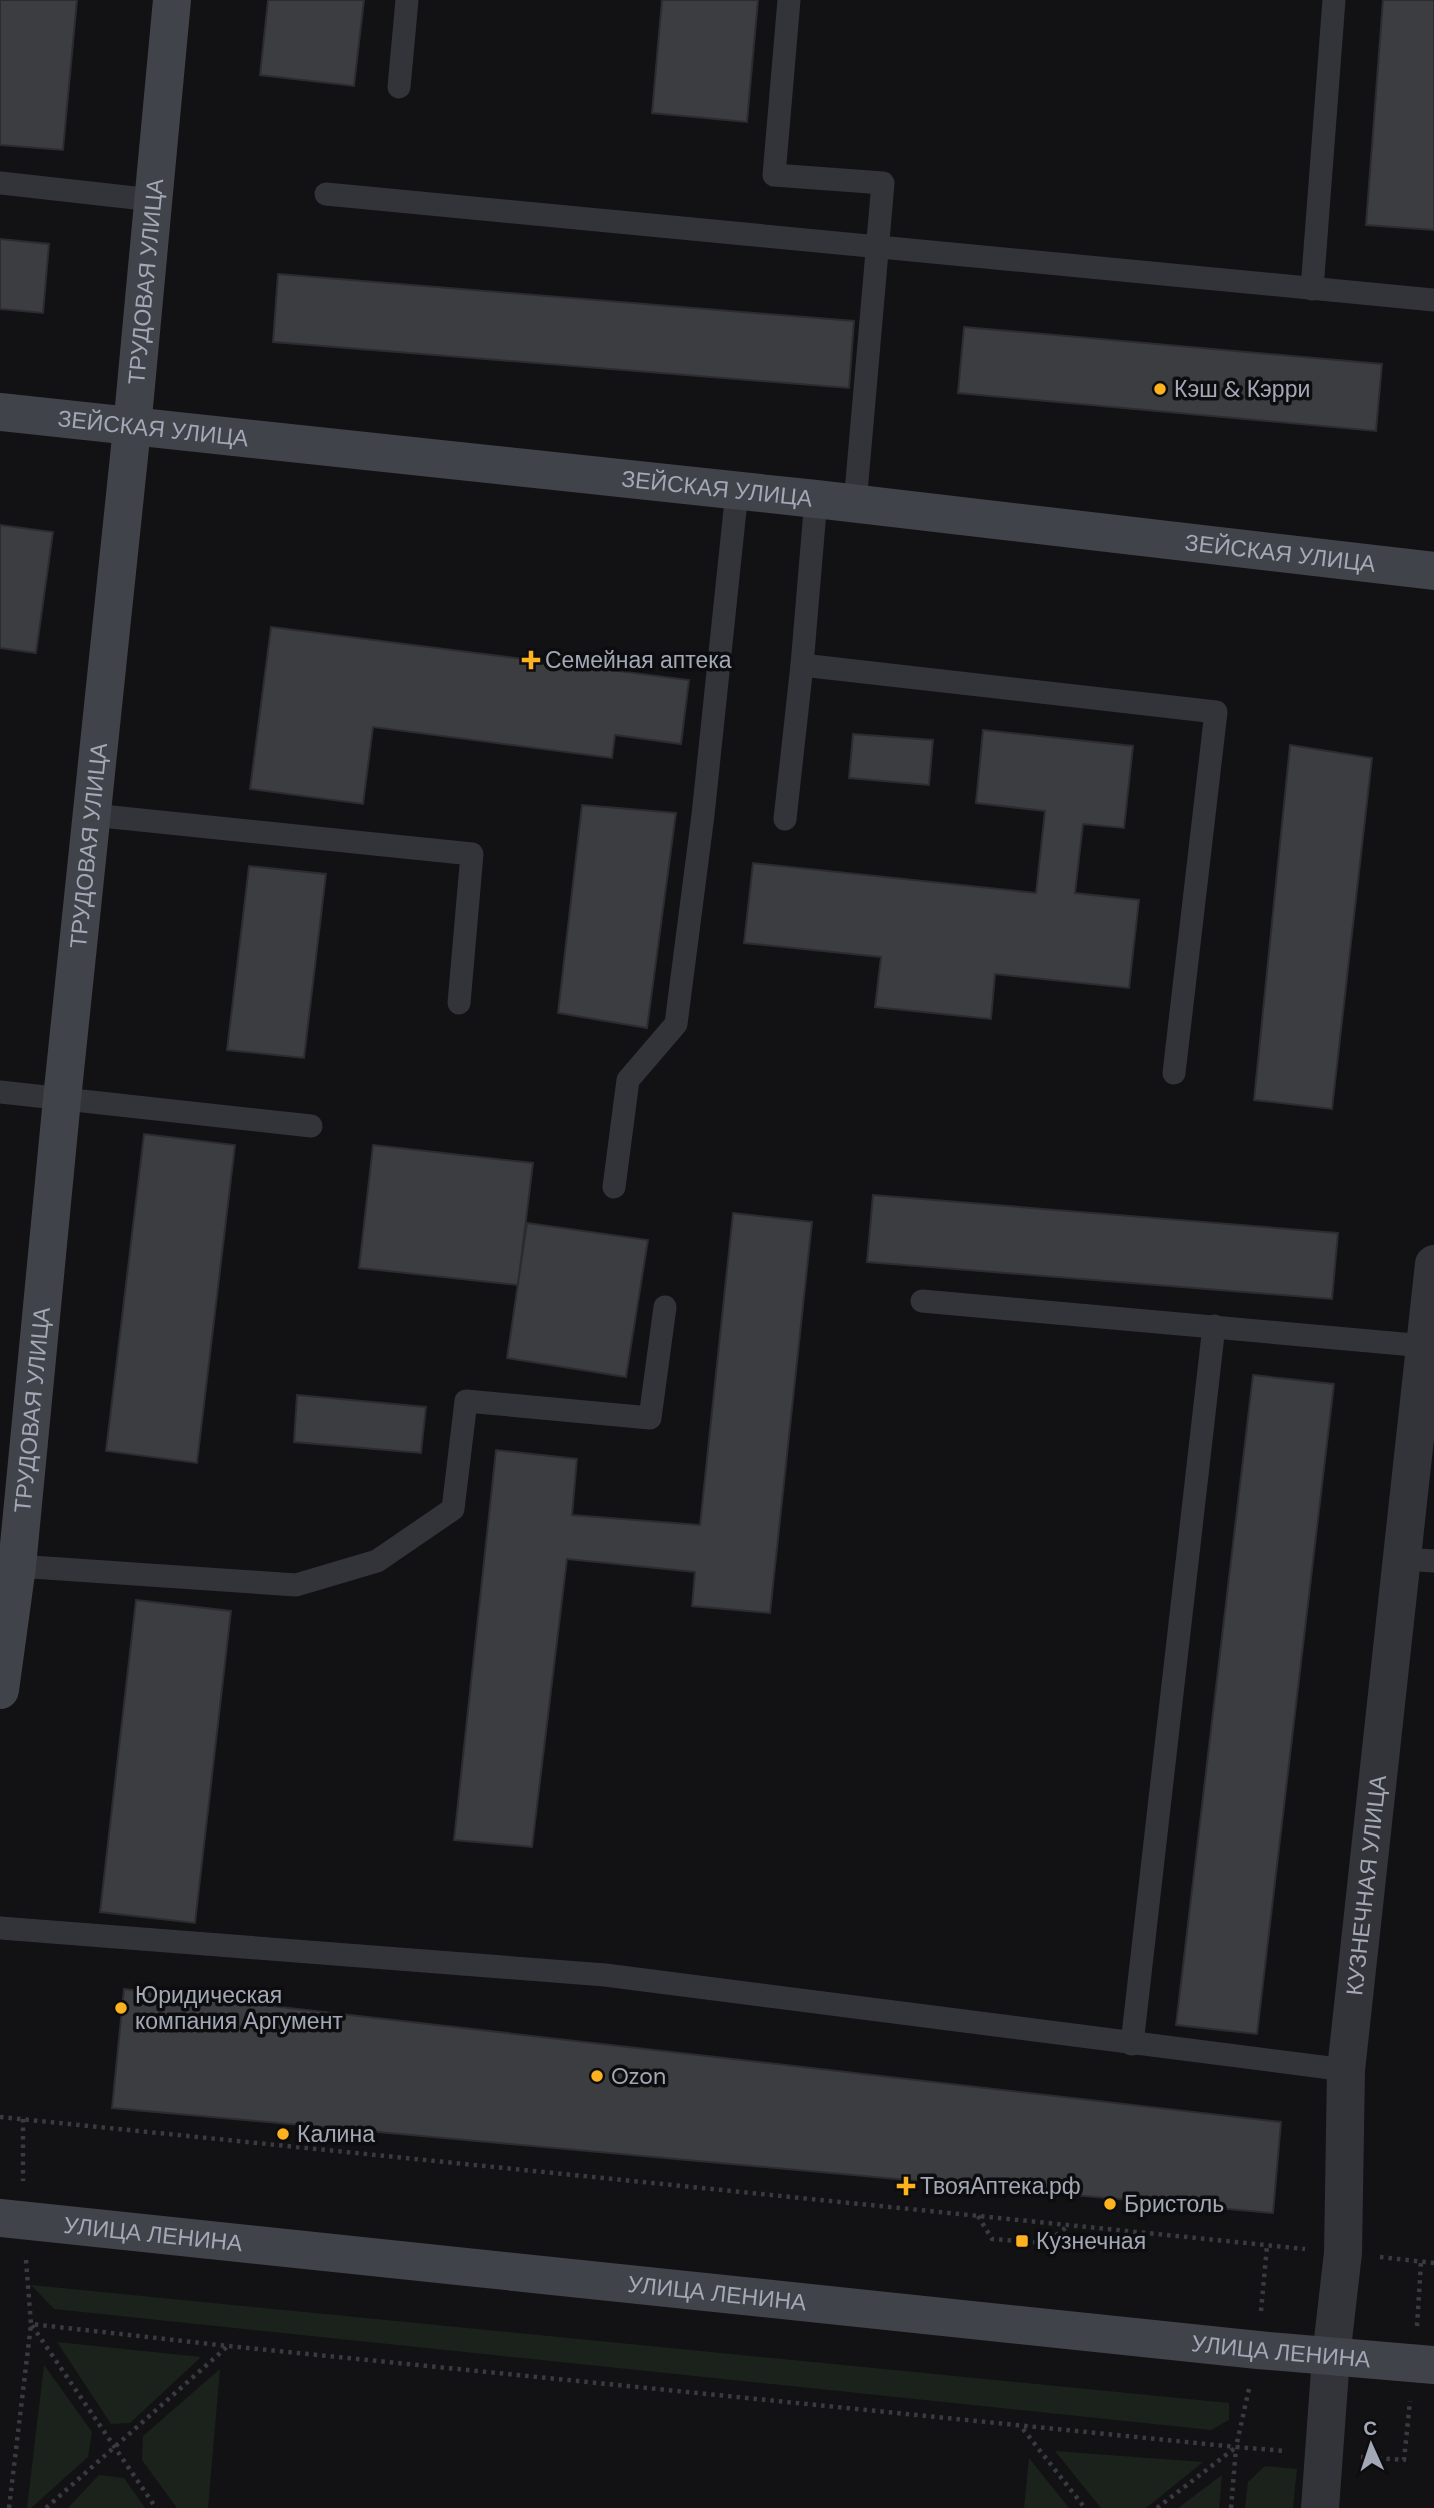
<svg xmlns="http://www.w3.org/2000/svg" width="1434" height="2508" font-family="'DM Sans',sans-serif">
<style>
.green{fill:#1a221b}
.building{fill:#3c3d41;stroke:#2c2c30;stroke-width:2}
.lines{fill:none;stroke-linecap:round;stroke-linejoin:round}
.path{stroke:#393b40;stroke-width:4.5;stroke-dasharray:3.5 5;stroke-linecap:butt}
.lane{stroke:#333439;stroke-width:23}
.street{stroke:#333439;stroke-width:38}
.secondary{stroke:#404349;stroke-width:38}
.poi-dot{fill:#ffb21f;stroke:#0d0d0f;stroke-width:2.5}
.labels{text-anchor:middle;stroke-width:7;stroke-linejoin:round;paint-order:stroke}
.street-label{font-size:23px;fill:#a2a8b5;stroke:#0d0d0f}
.poi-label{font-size:23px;fill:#a2a8b5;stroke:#0d0d0f;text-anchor:start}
</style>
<rect width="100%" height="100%" fill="#121214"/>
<!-- green -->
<g class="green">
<path d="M31 2285 1229 2403V2420L1211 2430 54 2309Z"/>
<path d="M57 2342 201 2357 130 2423 111 2424Z"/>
<path d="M44 2365 92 2432 88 2457 31 2508H27Z"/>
<path d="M220 2369 208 2508H177L142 2460 143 2436Z"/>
<path d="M1055 2451 1203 2462 1146 2508H1101Z"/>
<path d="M1029 2458 1069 2508H1024Z"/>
<path d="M1265 2466 1297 2469 1293 2508H1245L1248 2482Z"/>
<path d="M99 2475 124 2478 145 2508H68Z"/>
<path d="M1222 2475 1219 2508H1178Z"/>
</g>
<!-- building -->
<g class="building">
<path d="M0 0H77L63 150 0 145Z"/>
<path d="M268 0H364L354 86 260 75Z"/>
<path d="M662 0H758L747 122 652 113Z"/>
<path d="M1383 0H1434V230L1366 225Z"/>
<path d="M0 239 49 244 43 313 0 309Z"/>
<path d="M278 274 854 321 849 388 273 342Z"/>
<path d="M964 327 1382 364 1376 431 958 393Z"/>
<path d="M0 525 53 532 36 653 0 648Z"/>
<path d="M271 627 689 680 681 744 615 735 612 758 373 727 363 804 250 789Z"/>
<path d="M983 730 1133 746 1124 828 1083 824 1075 893 1139 900 1129 988 995 974 991 1019 875 1007 881 957 744 943 753 863 1036 893 1045 811 976 803Z"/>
<path d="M853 734 933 740 929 785 849 778Z"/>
<path d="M1290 745 1372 758 1332 1109 1254 1100Z"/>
<path d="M582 805 676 813 647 1028 558 1013Z"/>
<path d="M249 866 326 874 304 1058 227 1050Z"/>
<path d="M144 1134 235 1145 197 1463 106 1451Z"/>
<path d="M373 1145 533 1163 518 1285 359 1268Z"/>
<path d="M873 1195 1338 1233 1332 1299 867 1262Z"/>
<path d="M733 1213 812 1222 770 1613 692 1606 695 1572 567 1559 532 1847 454 1840 496 1450 577 1459 572 1515 700 1525Z"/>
<path d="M527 1223 648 1240 626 1377 507 1358Z"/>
<path d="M1253 1375 1334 1384 1257 2034 1176 2025Z"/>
<path d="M297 1395 426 1407 421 1453 294 1442Z"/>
<path d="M136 1600 231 1611 195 1923 100 1912Z"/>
<path d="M124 1989 1281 2122 1273 2213 112 2108Z"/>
</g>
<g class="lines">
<!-- path -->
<g class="path">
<path d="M0 2117 1305 2249"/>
<path d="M23 2119V2181"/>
<path d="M978 2216 992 2239 1046 2243 1068 2226"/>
<path d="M1380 2257 1434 2263"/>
<path d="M26 2260 31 2324 228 2346 1236 2447"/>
<path d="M1261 2311 1267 2246"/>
<path d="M1417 2326 1421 2262"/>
<path d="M1249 2389 1236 2447 1286 2451"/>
<path d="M1023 2429 1085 2508"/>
<path d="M1361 2457 1404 2460 1410 2401"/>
<path d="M9 2508 31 2324 156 2508"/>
<path d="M46 2508 228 2346"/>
<path d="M1157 2508 1235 2448"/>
<path d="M1231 2508 1236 2448"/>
</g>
<!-- lane -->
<g class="lane">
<path d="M789 0 774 175 883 183 855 504"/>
<path d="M399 87 407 0"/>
<path d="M0 183 153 200"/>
<path d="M326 194 1434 300"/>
<path d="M1312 289 1334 0"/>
<path d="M802 665 1216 712 1174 1073"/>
<path d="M92 815 472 854 459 1003"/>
<path d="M785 819 802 665 816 499"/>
<path d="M0 1092 311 1126"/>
<path d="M614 1187 628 1080 676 1024 703 815 737 491"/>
<path d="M922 1301 1425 1346"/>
<path d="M1403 1559 1434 1561"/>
<path d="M17 1566 296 1585 377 1561 453 1509 466 1401 650 1418 665 1307"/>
<path d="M0 1928 605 1975 1346 2070"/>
<path d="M1132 2044 1214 1326"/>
</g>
<!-- street -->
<path class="street" id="s1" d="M1320 2508 1331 2357 1343 2253 1346 2070 1434 1264"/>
<!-- secondary -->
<g class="secondary">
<path id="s2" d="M0 412 816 499 1434 571"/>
<path id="s3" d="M0 1690 17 1566 62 1099 132 428 172 0"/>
<path id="s4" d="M0 2218 1258 2350 1434 2365"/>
</g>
</g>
<!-- markers -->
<g class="poi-dot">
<circle cx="1160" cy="389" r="7"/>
<path d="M527.5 649.5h7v7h7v7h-7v7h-7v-7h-7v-7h7z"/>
<circle cx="121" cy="2008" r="7"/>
<circle cx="597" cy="2076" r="7"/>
<circle cx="283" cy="2134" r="7"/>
<path d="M902.5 2175.5h7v7h7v7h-7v7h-7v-7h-7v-7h7z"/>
<circle cx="1110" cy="2204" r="7"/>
<rect x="1015" y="2234" width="14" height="14" rx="3.5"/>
</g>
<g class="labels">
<!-- street labels -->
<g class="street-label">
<text dy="8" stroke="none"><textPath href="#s3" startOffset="1416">ТРУДОВАЯ УЛИЦА</textPath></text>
<text dy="8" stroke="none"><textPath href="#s2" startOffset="154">ЗЕЙСКАЯ УЛИЦА</textPath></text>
<text dy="8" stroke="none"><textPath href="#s2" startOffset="721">ЗЕЙСКАЯ УЛИЦА</textPath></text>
<text dy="8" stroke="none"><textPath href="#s2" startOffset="1288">ЗЕЙСКАЯ УЛИЦА</textPath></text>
<text dy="8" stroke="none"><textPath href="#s3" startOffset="849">ТРУДОВАЯ УЛИЦА</textPath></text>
<text dy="8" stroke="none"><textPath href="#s3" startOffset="282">ТРУДОВАЯ УЛИЦА</textPath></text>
<text dy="8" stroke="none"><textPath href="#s1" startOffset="625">КУЗНЕЧНАЯ УЛИЦА</textPath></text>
<text dy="8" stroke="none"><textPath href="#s4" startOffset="154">УЛИЦА ЛЕНИНА</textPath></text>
<text dy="8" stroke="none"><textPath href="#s4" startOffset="721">УЛИЦА ЛЕНИНА</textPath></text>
<text dy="8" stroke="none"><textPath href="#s4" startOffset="1288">УЛИЦА ЛЕНИНА</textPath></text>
</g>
<!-- poi labels -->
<g class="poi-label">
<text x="1174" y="397">Кэш &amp; Кэрри</text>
<text x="545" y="668">Семейная аптека</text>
<text x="135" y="2003">Юридическая<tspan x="135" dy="26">компания Аргумент</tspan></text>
<text x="611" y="2084">Ozon</text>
<text x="297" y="2142">Калина</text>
<text x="920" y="2194">ТвояАптека.рф</text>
<text x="1124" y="2212">Бристоль</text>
<text x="1036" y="2249">Кузнечная</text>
</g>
</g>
<!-- north arrow -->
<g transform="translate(1371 2445) rotate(357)" stroke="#0d0d0f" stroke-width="5" paint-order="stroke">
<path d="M0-5L12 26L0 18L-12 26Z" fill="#a2a8b5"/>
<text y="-10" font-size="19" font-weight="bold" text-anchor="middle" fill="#a2a8b5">С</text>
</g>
</svg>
